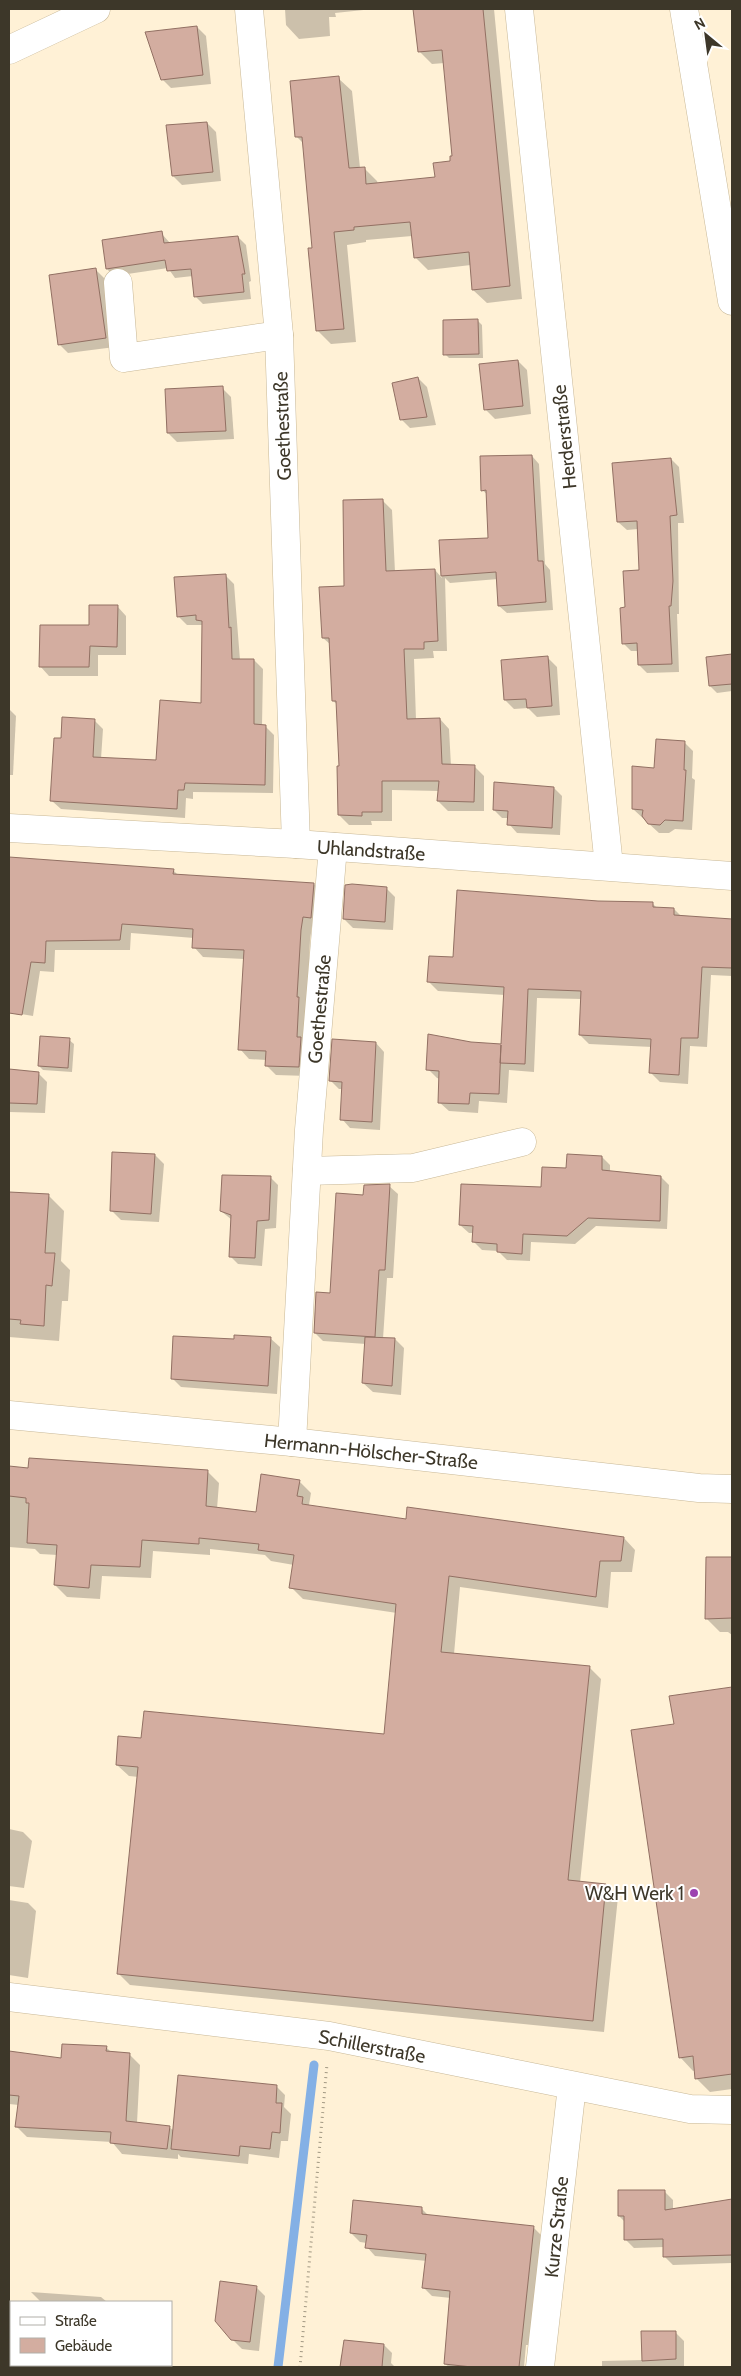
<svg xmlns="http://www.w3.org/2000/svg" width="741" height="2376" font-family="Cabin,sans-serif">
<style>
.shadow{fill:#0003}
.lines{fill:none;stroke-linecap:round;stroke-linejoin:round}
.stream{stroke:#84b0e5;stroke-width:9}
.building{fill:#d3ada0;stroke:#927063}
.minor-casing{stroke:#c8b897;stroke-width:29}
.path{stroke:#a29883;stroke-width:3;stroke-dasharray:1 4;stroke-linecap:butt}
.minor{stroke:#fff;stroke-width:28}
.poi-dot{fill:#9c43b0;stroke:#fff;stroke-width:2}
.labels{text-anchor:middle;stroke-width:4;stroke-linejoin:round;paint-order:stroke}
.street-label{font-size:19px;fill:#3d3729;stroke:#fff}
.poi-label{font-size:19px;fill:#3d3729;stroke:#fff;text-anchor:end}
</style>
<rect width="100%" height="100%" fill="#fff1d6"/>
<!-- shadow -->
<g class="shadow">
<path d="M285 9H373L335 13 336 17H329L330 36 299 39 286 25Z"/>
<path d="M415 9H494L522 299 487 303 473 290 471 265 428 270 415 257 412 236 366 240V242L347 245 356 342 331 344 317 330 314 249 304 144 297 137 338 78 352 91 360 168H364L377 181 378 184 436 178 452 162 453 157 445 63 432 64 419 51Z"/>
<path d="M197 27 206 36 211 84 171 88 162 79Z"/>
<path d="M207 123 216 132 221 181 182 185 173 176Z"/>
<path d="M161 233 170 243 238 237 246 245 251 281 249 282 251 299 203 304 196 297 193 276 175 278 168 268 114 276 107 269Z"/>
<path d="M96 270 105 279 115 347 68 353 59 344Z"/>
<path d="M478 321 482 325 483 358H449L445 354Z"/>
<path d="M518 361 527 370 531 414 495 419 486 410Z"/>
<path d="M418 378 427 387 436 425 410 428 401 419Z"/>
<path d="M222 388 231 397 234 439 177 442 168 433Z"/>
<path d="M532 456 539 464 545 564 550 570 553 610 507 613 499 606 498 579 450 583 445 578 447 651H433L434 658 414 659 416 720 440 719 449 729 451 766H474L484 776V811H448L438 801 439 791 392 790V821H371L372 825H349L339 815 341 767 338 705 333 701 331 645 323 638 382 500 392 510 395 572 435 570 442 578 440 541 489 540 488 495 482 490Z"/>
<path d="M671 459 679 467 684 523H678L679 614H677L679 672 647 673 639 665 638 651H631L623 643 626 609 640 572 638 529 627 530 618 522Z"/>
<path d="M225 575 234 584 240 660H254L263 669 262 726H265L274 735 273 793 193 792V799L186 798 185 818 61 809 52 801 63 739 94 720 103 729 101 759 157 762 202 704 203 625H187L178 616Z"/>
<path d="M117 606 126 616V655H98V676H49L40 666Z"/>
<path d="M732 656V691L717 693 710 686 708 658Z"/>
<path d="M548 658 557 667 560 715 537 717 528 708 514 709 505 700Z"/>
<path d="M9 709 16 716 13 775H9Z"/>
<path d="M684 742 693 751 692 778 695 780 692 830 675 829 669 833H659L633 809 656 769Z"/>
<path d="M554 788 562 796 560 835 517 833 509 824V818H502L494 810Z"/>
<path d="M9 859 173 870 179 876 314 884 323 894 321 927 312 926 310 940 307 1006 308 1076 276 1075 266 1065 267 1060 249 1059 240 1049 244 959 203 957 194 947V938L131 933 130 950H55L54 972 40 971 33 1016 9 1012Z"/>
<path d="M386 888 395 897 393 930 353 928 344 919Z"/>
<path d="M598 902 652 903 658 909H674L682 917 732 920V976L711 975 707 1047 690 1046 688 1084 660 1082 651 1073 652 1047 589 1044 580 1035 582 999 537 998 534 1072 509 1070 507 1103 479 1101 478 1113 449 1111 439 1102 440 1079 437 1078 428 1069 471 1043 503 1045 505 995 438 991 429 982 454 958Z"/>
<path d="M69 1040 74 1044 72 1072 43 1070 39 1066Z"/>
<path d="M376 1043 384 1052 380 1130 350 1128 342 1119 343 1089H339L330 1080Z"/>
<path d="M9 1070 38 1073 47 1082 45 1113 9 1112Z"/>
<path d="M155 1155 164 1164 159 1222 121 1220 112 1211Z"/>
<path d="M602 1157 610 1165V1172L661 1177 669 1185 667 1229 596 1226 575 1244 531 1242 530 1261 507 1260 498 1251 482 1250 474 1242V1233H469L460 1225 542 1189 567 1170Z"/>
<path d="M270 1177 278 1185 276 1228 265 1229 262 1266 238 1264 230 1256 232 1220 221 1211Z"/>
<path d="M389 1186 398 1194 393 1278H387L383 1339H395L404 1348 401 1395 373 1392 363 1383 366 1344 323 1341 315 1333 332 1294 364 1196Z"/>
<path d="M9 1193 48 1195 64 1211 61 1261 70 1270 68 1301H62L59 1341 9 1337Z"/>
<path d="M270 1338 280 1347 277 1394 181 1387 172 1378 235 1341Z"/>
<path d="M9 1468 207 1471 219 1483 217 1509 257 1513 299 1481 311 1493 309 1505 311 1507 407 1521 624 1538 635 1550 632 1572H611L608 1608 460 1587 454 1654 589 1667 601 1679 580 1883 606 1885 618 1897 604 2032 130 1985 119 1974 139 1777 129 1776 117 1765 142 1739 385 1736 397 1613 303 1599 291 1587 294 1565 271 1561 265 1555 210 1549V1555L153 1551 151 1578 102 1576 100 1599 67 1597 55 1585 58 1555 40 1554 35 1549 9 1547Z"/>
<path d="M708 1558H732V1635L728 1632H720L707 1619Z"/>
<path d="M732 1689V2089L710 2092 697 2079 696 2070 693 2071 680 2057 675 1725 671 1697Z"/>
<path d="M9 1829 23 1832 32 1841 24 1888 9 1886Z"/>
<path d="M9 1900 28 1903 36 1911 28 1978 9 1975Z"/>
<path d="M106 2047 112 2053 129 2054 140 2065 137 2123 169 2127 174 2131 276 2086 285 2095 284 2107 291 2114 288 2141H281L279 2158 249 2154 248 2164 181 2157 178 2154V2159L122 2154 112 2142 27 2137 16 2126 19 2105 9 2104V2053L63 2060Z"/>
<path d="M664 2191 673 2200V2210L732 2200V2263L673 2265 664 2256V2247L634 2248 625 2239V2222L619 2216Z"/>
<path d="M422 2209 429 2216 533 2227 542 2236 531 2345H526L524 2367H449L445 2364 451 2298 432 2296 423 2287 427 2261 375 2256 367 2247V2243L360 2242 351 2233Z"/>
<path d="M256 2287 265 2296 259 2351 242 2349 232 2339Z"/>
<path d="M31 2292 101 2297 107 2302H41Z"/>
<path d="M675 2332 684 2341V2367H602V2361L643 2360Z"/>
<path d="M384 2345 392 2353 391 2363 395 2367H340L341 2355Z"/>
<rect x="48" y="2365" width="58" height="2"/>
</g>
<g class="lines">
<!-- stream -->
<path class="stream" d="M278 2367 314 2065"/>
</g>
<!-- building -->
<g class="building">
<path d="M413 9H483L510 286 472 290 469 252 414 258 410 222 354 227V230L334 232 344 329 316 331 308 248H312L302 137H295L290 81 339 76 349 168 365 167 366 184 435 177 433 163 450 161V156H452L442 50 418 52Z"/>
<path d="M197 26 203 75 161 80 145 32Z"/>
<path d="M207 122 213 172 172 176 166 125Z"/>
<path d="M162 231 164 243 238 236 245 274H242L244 292 194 297 191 269 167 271 165 260 106 269 102 240Z"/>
<path d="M96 268 106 338 58 345 49 275Z"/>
<path d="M478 319 479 354 443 355V320Z"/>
<path d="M518 360 523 406 484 410 479 364Z"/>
<path d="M418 377 427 417 400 420 392 383Z"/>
<path d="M223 386 226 431 167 433 165 389Z"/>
<path d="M532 455 538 561H543L546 602 498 606 496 572 441 576 439 540 488 538 486 490 481 491 480 456Z"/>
<path d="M671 458 677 515 670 516 673 581 671 606H669L672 664 638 665 637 643 622 644 620 608 625 607 623 571 639 570 637 521 617 522 612 463Z"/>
<path d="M383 499 386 571 435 569 438 641 424 642V649H404L407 719 440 718 442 764 475 765 474 802 437 801 439 781H382V812H362V816L338 815 337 766H339L336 701H332L329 638H322L319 587 344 586 343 500Z"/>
<path d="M226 574 229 628 231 627 232 659H254V724L266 725 265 785 185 783 184 790H178L177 809 50 801 54 738H61L62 717 95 719 93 757 156 760 160 700 201 703 202 621 196 620V615L177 617 174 577Z"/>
<path d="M89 605H118L117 647 90 646 89 667H39L40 625H89Z"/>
<path d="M732 654V684L709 686 706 657Z"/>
<path d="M548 656 552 706 527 708 526 699 504 700 501 660Z"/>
<path d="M656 739 685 741 684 770H686L683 821 665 820 660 825 648 824 642 816 643 810 632 809V766L654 768Z"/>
<path d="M494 782 554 787 552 828 507 825 508 811 493 810Z"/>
<path d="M9 857 174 869 173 874 314 883 311 918 303 917 301 930 297 997H299L297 1037H301L299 1067 265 1066 266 1051 238 1050 244 950 192 948 193 929 122 924 120 940 46 941 45 963 31 962 22 1015 9 1013Z"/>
<path d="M352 884 387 887 385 922 343 919 345 885Z"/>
<path d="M457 890 598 901 653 902V907L674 908V915L732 919V968L702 967 698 1038H681L679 1075 649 1073 651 1039 579 1035 581 991 528 989 525 1064 500 1063 501 1045 499 1094 470 1093 469 1104 438 1103 439 1071 426 1070 428 1034 471 1042 501 1044 504 987 427 982 429 956 453 957Z"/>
<path d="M40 1036 70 1038 68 1068 38 1066Z"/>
<path d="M332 1039 376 1042 372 1122 340 1120 342 1082 329 1081Z"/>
<path d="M9 1069 39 1072 37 1104 9 1103Z"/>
<path d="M112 1152 155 1154 151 1214 110 1211Z"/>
<path d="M567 1154 602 1156V1170L661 1176 660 1221 588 1218 567 1236 523 1234 522 1254 497 1252V1244L472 1242 473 1226 459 1225 461 1184 541 1187 542 1167 566 1168Z"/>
<path d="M222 1175 271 1176 269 1220 257 1221 255 1258 229 1257 231 1215 220 1211Z"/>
<path d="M390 1184 385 1270H379L375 1337 314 1333 316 1292 330 1293 336 1193 363 1195 364 1185Z"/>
<path d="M9 1192 49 1194 45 1253H55L52 1286 46 1285 44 1326 20 1324 21 1320 9 1319Z"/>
<path d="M234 1335 271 1337 268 1386 171 1379 173 1336 234 1339Z"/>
<path d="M365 1337 395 1338 392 1386 362 1383Z"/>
<path d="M29 1458 208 1470 206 1506 256 1512 261 1474 300 1480 297 1496 303 1497 302 1504 406 1519 407 1507 624 1537 621 1561H600L596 1597 449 1576 441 1652 590 1666 568 1880 606 1884 593 2021 117 1974 138 1767 116 1765 118 1736 141 1738 144 1711 384 1734 396 1604 289 1588 294 1555 258 1550 259 1544 199 1538V1544L142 1540 140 1567 91 1565 89 1588 54 1585 57 1545 27 1543 29 1503H26V1498L9 1496V1466L28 1468Z"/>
<path d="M706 1557H732V1618L705 1619Z"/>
<path d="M732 1687V2074L695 2079 693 2056 679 2058 631 1730 674 1724 669 1696Z"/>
<path d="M62 2044 107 2046 106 2051 130 2053 126 2121 170 2126 167 2149 110 2143 111 2132 15 2127 19 2096 9 2095V2051L61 2058Z"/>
<path d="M178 2075 277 2085 276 2103H282L280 2133 272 2132 270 2149 240 2146 239 2156 171 2149Z"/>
<path d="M618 2190H665V2210L732 2199V2255L663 2257V2239L624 2240V2216H618Z"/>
<path d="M353 2200 422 2207V2214L534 2226 519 2367H472L444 2364 450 2291 422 2288 426 2254 365 2248 367 2235 350 2233Z"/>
<path d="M220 2281 257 2286 250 2342 231 2340 215 2321Z"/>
<path d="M641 2331H676V2359L642 2361Z"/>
<path d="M344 2340 384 2344 382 2367H340Z"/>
</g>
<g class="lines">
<defs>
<g id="minor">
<path d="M249 9 279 335 296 844"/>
<path d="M519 9 609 866"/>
<path d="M684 9 732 301"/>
<path d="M9 50 96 9"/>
<path d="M118 283 124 358 279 335"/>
<path d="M9 828 296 844 732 876"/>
<path d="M307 1171 413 1168 522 1142"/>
<path d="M9 1415 292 1442 699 1488 732 1489"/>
<path d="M292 1442 309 1130 333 847"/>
<path d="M9 1997 329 2036 690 2109 732 2110"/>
<path d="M540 2367 572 2086"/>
</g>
</defs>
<!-- minor casing -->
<use href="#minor" class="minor-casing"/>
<!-- path -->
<path class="path" d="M300 2367 327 2064"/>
<!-- minor -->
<use href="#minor" class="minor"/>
</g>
<!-- markers -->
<circle class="poi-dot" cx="694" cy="1893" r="5"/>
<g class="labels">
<!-- street labels -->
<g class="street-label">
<text transform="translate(282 426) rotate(-92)" y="7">Goethestraße</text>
<text transform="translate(564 437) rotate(-96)" y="7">Herderstraße</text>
<text transform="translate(371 850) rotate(4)" y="7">Uhlandstraße</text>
<text transform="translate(319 1009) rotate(-85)" y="7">Goethestraße</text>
<text transform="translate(371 1451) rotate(6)" y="7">Hermann-Hölscher-Straße</text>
<text transform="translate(372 2046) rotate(11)" y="7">Schillerstraße</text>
<text transform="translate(556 2227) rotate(-84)" y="7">Kurze Straße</text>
</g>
<!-- poi labels -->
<g class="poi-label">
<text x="684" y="1900">W&amp;H Werk 1</text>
</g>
</g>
<!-- border -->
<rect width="741" height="2376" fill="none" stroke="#3d3729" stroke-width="20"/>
<!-- legend -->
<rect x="10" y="2301" width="162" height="65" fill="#ffffff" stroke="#b1afa9"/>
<rect x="20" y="2317" width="25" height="8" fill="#ffffff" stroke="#b1afa9"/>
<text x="55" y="2326" font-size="15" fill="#3d3729">Straße</text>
<rect x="20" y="2338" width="25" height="15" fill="#d3ada0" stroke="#b1afa9"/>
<text x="55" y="2351" font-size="15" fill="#3d3729">Gebäude</text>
<!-- north arrow -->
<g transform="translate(706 35) rotate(331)" stroke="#ffffff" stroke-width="4" paint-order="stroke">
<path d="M0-4L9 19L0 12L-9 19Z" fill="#3d3729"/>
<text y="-8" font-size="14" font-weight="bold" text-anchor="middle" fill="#3d3729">N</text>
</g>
</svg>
